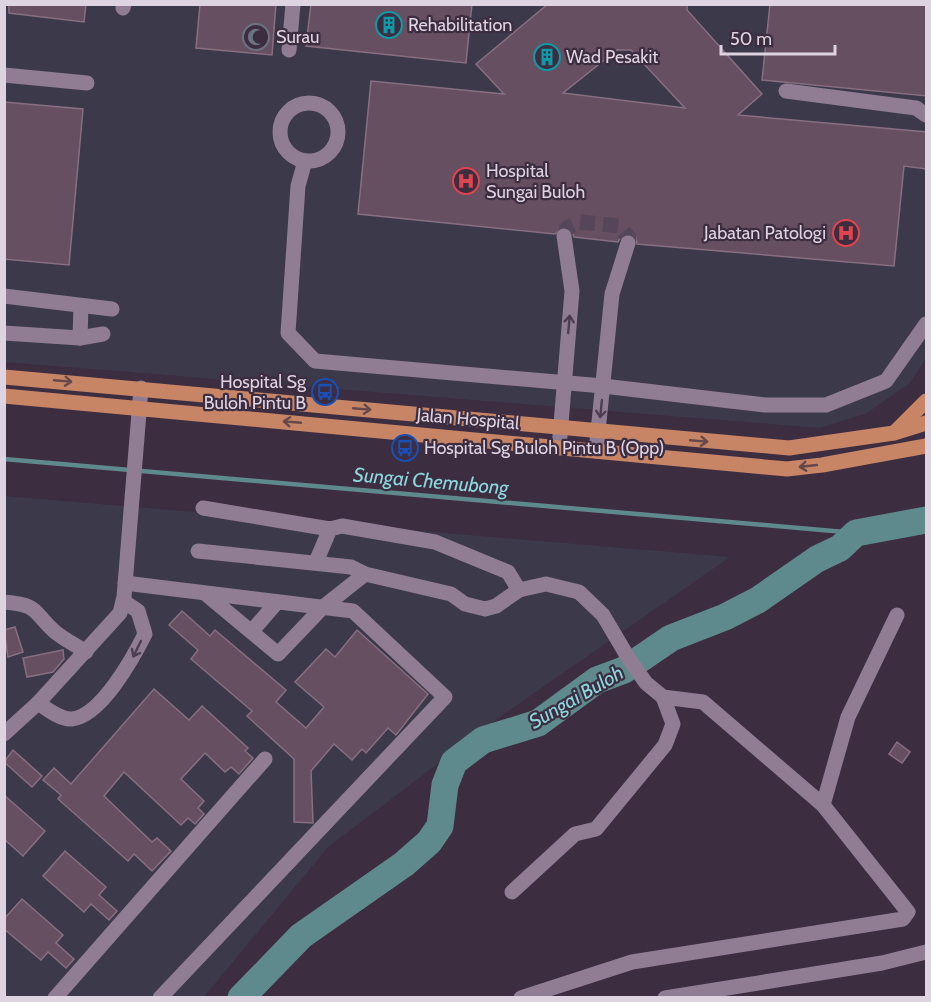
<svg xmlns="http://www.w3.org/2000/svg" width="931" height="1002" font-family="Cabin,sans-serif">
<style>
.medical{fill:#3c394a}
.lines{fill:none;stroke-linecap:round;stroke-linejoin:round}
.stream{stroke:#5f8a8d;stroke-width:4.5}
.river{stroke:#5f8a8d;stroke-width:27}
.building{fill:#664f60;stroke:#876f81;stroke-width:1.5;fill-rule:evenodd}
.minor-tunnel{stroke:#554659;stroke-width:15;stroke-dasharray:15 8;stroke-linecap:butt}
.minor{stroke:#907d94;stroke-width:15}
.major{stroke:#c78565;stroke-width:15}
.oneway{stroke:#4e3d52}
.oneway2{stroke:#66474c}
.labels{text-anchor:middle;stroke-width:4.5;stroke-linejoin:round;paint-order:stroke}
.poi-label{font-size:18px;fill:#ded3e0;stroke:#3d2d41;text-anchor:start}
.street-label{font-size:18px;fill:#ded3e0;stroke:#3d2d41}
.water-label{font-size:20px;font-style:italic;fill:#8ad8de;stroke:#3d2d41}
</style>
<rect width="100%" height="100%" fill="#3d2d41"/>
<!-- medical -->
<g class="medical">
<path d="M4 5H926V358L910 383 867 413 820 428 5 362Z"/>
<path d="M4 496 730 557 497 719 328 847 204 997H5Z"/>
</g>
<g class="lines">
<!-- stream -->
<path class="stream" d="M4 459 856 533"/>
<!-- river -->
<path class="river" d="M241 998 301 936 404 864 429 842 440 826 445 785 454 762 483 740 538 723 597 680 624 670 671 638 725 617 758 600 817 559 840 548 856 533 926 520"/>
</g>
<!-- building -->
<g class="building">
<path d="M9 4H86L84 22 9 13Z"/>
<path d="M200 4H276L272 55 196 48Z"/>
<path d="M311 4H472L466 63 306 46Z"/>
<path d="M548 4H687V10L762 94 738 115 927 132 926 169 904 166 894 266 637 244 636 237 630 234 622 235 618 242 574 237 571 230 563 226 555 234 358 214 371 81 504 94 476 64ZM617 50H631L685 108 563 93Z"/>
<path d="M770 4H927V96L762 80Z"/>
<path d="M4 102 83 109 69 265 4 259Z"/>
<path d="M182 611 210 636 215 630 286 690 276 702 306 728 324 707 295 682 326 649 335 657 357 630 428 694 396 735 388 728 366 753 362 749 352 760 334 744 311 771 313 823 294 822V759L247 716 252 711 191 659 198 650 169 625Z"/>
<path d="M15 627 23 652 8 657 4 630Z"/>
<path d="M63 650 64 659 53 672 27 677 23 658Z"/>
<path d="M154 689 189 720 202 706 248 748 245 751 253 758 239 774 231 767 225 772 205 753 181 779 204 801 198 808 204 814 195 824 188 818 181 825 124 772 104 796 152 842 157 838 171 851 152 871 134 854 128 861 58 799 61 795 43 780 54 768 71 784Z"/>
<path d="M897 742 910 752 902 763 889 754Z"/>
<path d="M13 750 42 776 32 787 4 762Z"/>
<path d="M4 795 45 831 23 856 4 839Z"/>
<path d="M65 851 106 887 99 895 117 911 109 920 91 904 84 912 43 876Z"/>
<path d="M22 899 63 935 56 943 74 959 66 968 48 952 41 960 4 929V919Z"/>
</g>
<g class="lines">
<!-- minor-tunnel -->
<path class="minor-tunnel" d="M564 236 567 228 580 222 619 226 629 238 628 243"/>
<!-- minor -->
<g class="minor">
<path d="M123 8 124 4"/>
<path d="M289 50 293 4"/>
<path d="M4 75 87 83"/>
<path d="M786 91 916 108 926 115"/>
<circle cx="309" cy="132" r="29"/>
<path d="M305 161 298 186 288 333 315 361 603 386 765 405H826L886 381 926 324"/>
<path d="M4 296 112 309"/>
<path d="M4 333 80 338 103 334"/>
<path d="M80 338 81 306"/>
<path d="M559 448 572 291 564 236"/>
<path d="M596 451 612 294 628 243"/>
<path d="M203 508 330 529"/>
<path d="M198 551 351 567 365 574 451 594 465 604 485 609 496 606 519 590 546 584 579 592 603 615 629 659 646 683 663 697 703 702 823 805 908 912 903 919 632 962 521 998"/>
<path d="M316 562 330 529 342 526 435 542 508 572 519 590"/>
<path d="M125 583 353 611 445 697 160 998"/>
<path d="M207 595 278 654 322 608 365 574"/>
<path d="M4 602C40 605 32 611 54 631 63 639 76 645 86 652"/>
<path d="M252 631 277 602"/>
<path d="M38 703C47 709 60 720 72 719 101 716 133 658 145 634L138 611 123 601"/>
<path d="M4 734 38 703 120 613 124 597 141 388"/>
<path d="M823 805 848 717 897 615"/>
<path d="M512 892 575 834 596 829 665 745 673 724 663 697"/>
<path d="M55 998 265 759"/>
<path d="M665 998 882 963 926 952"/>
</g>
<!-- major -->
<g class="major">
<path d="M4 377 789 448 894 433 926 423"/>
<path d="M4 396 787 469 822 465 926 446"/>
<path d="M896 431 926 401"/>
</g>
</g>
<!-- one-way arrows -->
<defs><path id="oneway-shaft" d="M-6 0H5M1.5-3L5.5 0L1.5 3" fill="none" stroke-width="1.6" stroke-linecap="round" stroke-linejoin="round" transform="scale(1.5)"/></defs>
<g class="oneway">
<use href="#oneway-shaft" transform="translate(569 324) rotate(-85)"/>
<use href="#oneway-shaft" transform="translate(601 409) rotate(96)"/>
<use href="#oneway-shaft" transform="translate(137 649) rotate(116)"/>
</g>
<g class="oneway2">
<use href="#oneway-shaft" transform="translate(63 381) rotate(5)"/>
<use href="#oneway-shaft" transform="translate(362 409) rotate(5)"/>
<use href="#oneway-shaft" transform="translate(292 422) rotate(-175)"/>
<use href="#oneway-shaft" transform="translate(699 441) rotate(5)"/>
<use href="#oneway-shaft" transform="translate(808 466) rotate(174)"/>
</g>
<!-- icons -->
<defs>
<symbol id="building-ring" viewBox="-11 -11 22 22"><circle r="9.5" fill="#3d2d41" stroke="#0f9aa8" stroke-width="1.5"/><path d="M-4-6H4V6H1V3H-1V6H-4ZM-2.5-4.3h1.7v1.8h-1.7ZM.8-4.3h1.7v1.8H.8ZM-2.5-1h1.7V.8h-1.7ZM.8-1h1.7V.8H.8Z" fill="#0f9aa8"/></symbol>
<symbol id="mosque-ring" viewBox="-11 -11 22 22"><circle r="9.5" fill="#3d2d41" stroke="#6b7280" stroke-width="1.5"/><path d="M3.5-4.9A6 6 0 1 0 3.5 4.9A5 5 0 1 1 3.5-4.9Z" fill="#6b7280"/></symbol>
<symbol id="hospital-ring" viewBox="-11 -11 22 22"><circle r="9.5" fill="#3d2d41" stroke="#e0444e" stroke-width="1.5"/><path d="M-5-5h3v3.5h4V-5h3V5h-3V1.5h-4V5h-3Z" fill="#e0444e"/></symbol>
<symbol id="bus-ring" viewBox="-11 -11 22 22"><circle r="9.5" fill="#3d2d41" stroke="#1a4fb4" stroke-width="1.5"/><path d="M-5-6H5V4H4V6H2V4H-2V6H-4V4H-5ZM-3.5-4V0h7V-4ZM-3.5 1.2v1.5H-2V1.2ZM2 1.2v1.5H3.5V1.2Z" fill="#1a4fb4"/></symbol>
</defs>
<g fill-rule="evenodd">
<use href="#building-ring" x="374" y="10" width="30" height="30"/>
<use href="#mosque-ring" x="241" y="22" width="30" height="30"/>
<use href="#building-ring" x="532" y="42" width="30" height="30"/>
<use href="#hospital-ring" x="451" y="166" width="30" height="30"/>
<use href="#hospital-ring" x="831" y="218" width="30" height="30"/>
<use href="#bus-ring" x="310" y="377" width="30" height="30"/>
<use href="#bus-ring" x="390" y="433" width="30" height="30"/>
</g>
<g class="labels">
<!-- poi labels -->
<g class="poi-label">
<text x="408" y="31">Rehabilitation</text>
<text x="276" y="43">Surau</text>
<text x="566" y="63">Wad Pesakit</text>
<text x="486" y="177">Hospital<tspan x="486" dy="21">Sungai Buloh</tspan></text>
<text x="826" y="239" text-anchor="end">Jabatan Patologi</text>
<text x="306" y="388" text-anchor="end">Hospital Sg<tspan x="306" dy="21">Buloh Pintu B</tspan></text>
<text x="424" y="454">Hospital Sg Buloh Pintu B (Opp)</text>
</g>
<!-- street labels -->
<g class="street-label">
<text transform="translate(468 419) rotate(5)" y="6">Jalan Hospital</text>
</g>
<!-- water labels -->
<g class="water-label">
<text transform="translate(431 481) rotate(5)" y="7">Sungai Chemubong</text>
<text transform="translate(576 697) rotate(-30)" y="7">Sungai Buloh</text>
</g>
</g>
<!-- border -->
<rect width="931" height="1002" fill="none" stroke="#ded3e0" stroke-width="12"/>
<!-- scale -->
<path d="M721 45v9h114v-9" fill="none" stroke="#ded3e0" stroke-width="3"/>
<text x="730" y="45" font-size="18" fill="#ded3e0" stroke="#3d2d41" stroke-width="4.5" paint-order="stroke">50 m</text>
</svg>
